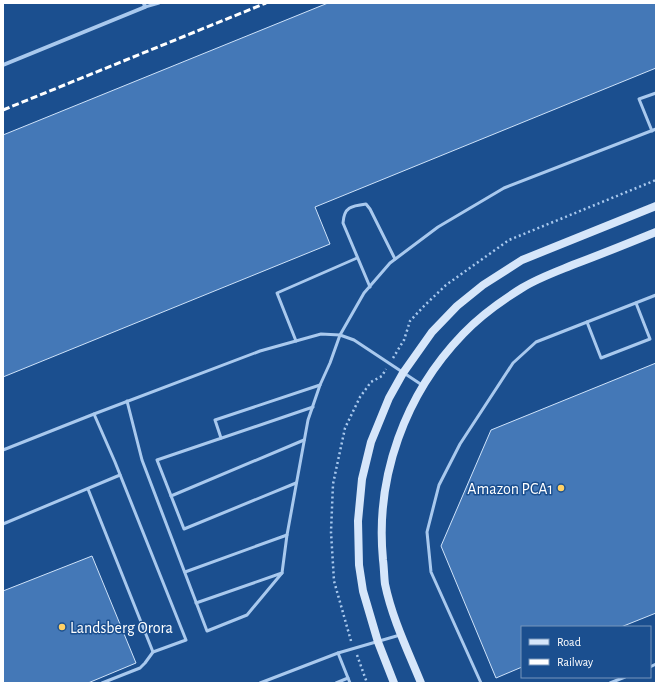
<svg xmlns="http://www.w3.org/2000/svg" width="659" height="686" font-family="'Alegreya Sans',sans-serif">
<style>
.building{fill:#4478b7;stroke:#cfe3fa}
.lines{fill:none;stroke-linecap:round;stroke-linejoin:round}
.path{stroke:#a9c9ee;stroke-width:2.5;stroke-dasharray:2 3;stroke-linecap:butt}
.lane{stroke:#a9c9ee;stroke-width:3}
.street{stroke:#a9c9ee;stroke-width:4}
.secondary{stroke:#d6e6fa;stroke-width:8}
.rail{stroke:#fff;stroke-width:3;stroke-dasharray:7 3;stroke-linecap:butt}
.poi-dot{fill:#ffd166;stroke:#1b4f8f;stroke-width:1.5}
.labels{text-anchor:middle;stroke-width:3;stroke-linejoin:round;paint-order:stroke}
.poi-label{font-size:16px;fill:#fff;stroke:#1b4f8f;text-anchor:end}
</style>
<rect width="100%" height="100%" fill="#1b4f8f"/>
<!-- building -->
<g class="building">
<path d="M328 3H656V68L315 207 330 244 3 377V135Z"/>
<path d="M656 363V613L621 627H522V667L496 678 441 546 491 430Z"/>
<path d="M92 556 136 663 88 683H3V591Z"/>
</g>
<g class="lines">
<!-- path -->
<g class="path">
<path d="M393 358 404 340 410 321 424 306 446 285 509 240 656 180"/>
<path d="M351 641 334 581 331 532 333 484 345 428 360 397 371 382 382 376 386 369"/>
<path d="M357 655 367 683"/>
</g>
<!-- lane -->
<g class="lane">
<path d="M145 7 159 3"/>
<path d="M652 131 639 99 656 93"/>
<path d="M370 287 343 223C344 207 351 206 366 204L370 209 395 259"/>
<path d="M587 322 601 358 650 339 636 303"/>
<path d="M296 341 277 293 357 258"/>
<path d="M127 401 142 460 207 631 247 615 282 573"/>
<path d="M221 438 215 420 320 385"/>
<path d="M3 450 94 414"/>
<path d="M296 483 184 529 157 460 313 407"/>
<path d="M88 489 153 652"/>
<path d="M171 496 304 440"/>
<path d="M3 524 120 475"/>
<path d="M287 535 308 420 320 385 330 363 340 335 364 293 390 263 438 227 504 188 656 129"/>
<path d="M185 572 287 535 282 573 196 603"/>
<path d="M338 653 350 683"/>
<path d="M650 667 656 664"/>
<path d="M102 683 140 668 145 663 153 652 186 640 115 462 94 414 260 351 321 334 340 335 354 340 422 385"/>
<path d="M260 683 338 653 400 635"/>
<path d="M336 683 348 678"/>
<path d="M481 683 431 572 427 532 439 485 460 444 513 363 536 342 656 295"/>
<path d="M610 683 625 677"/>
</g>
<!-- street -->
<path class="street" d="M3 65 145 7 144 3"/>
<!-- secondary -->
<g class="secondary">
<path d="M394 683 378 642 363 591 359 565 358 521 362 479 371 442 389 398 403 373 432 332 457 306 483 285 522 260 656 206"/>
<path d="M421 683C408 651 392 618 385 584 384 576 384 567 383 560 375 477 405 394 463 334 480 316 501 301 522 288 538 278 558 271 575 264 602 254 629 243 656 232"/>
</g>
<!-- rail -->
<path class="rail" d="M3 110 266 3"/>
</g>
<!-- markers -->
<g class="poi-dot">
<circle cx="561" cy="488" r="4"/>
<circle cx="62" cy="627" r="4"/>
</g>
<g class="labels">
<!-- poi labels -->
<g class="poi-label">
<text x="553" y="494">Amazon PCA1</text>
<text x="70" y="633" text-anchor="start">Landsberg Orora</text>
</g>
</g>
<!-- border -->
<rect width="659" height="686" fill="none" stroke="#ffffff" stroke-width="8"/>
<!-- legend -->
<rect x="521" y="626" width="130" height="52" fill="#1b4f8f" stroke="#7695bc"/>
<rect x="529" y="639" width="20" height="6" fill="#d6e6fa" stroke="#7695bc"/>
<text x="557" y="646" font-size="12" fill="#ffffff">Road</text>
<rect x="529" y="659" width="20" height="6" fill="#ffffff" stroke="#7695bc"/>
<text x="557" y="666" font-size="12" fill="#ffffff">Railway</text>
</svg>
